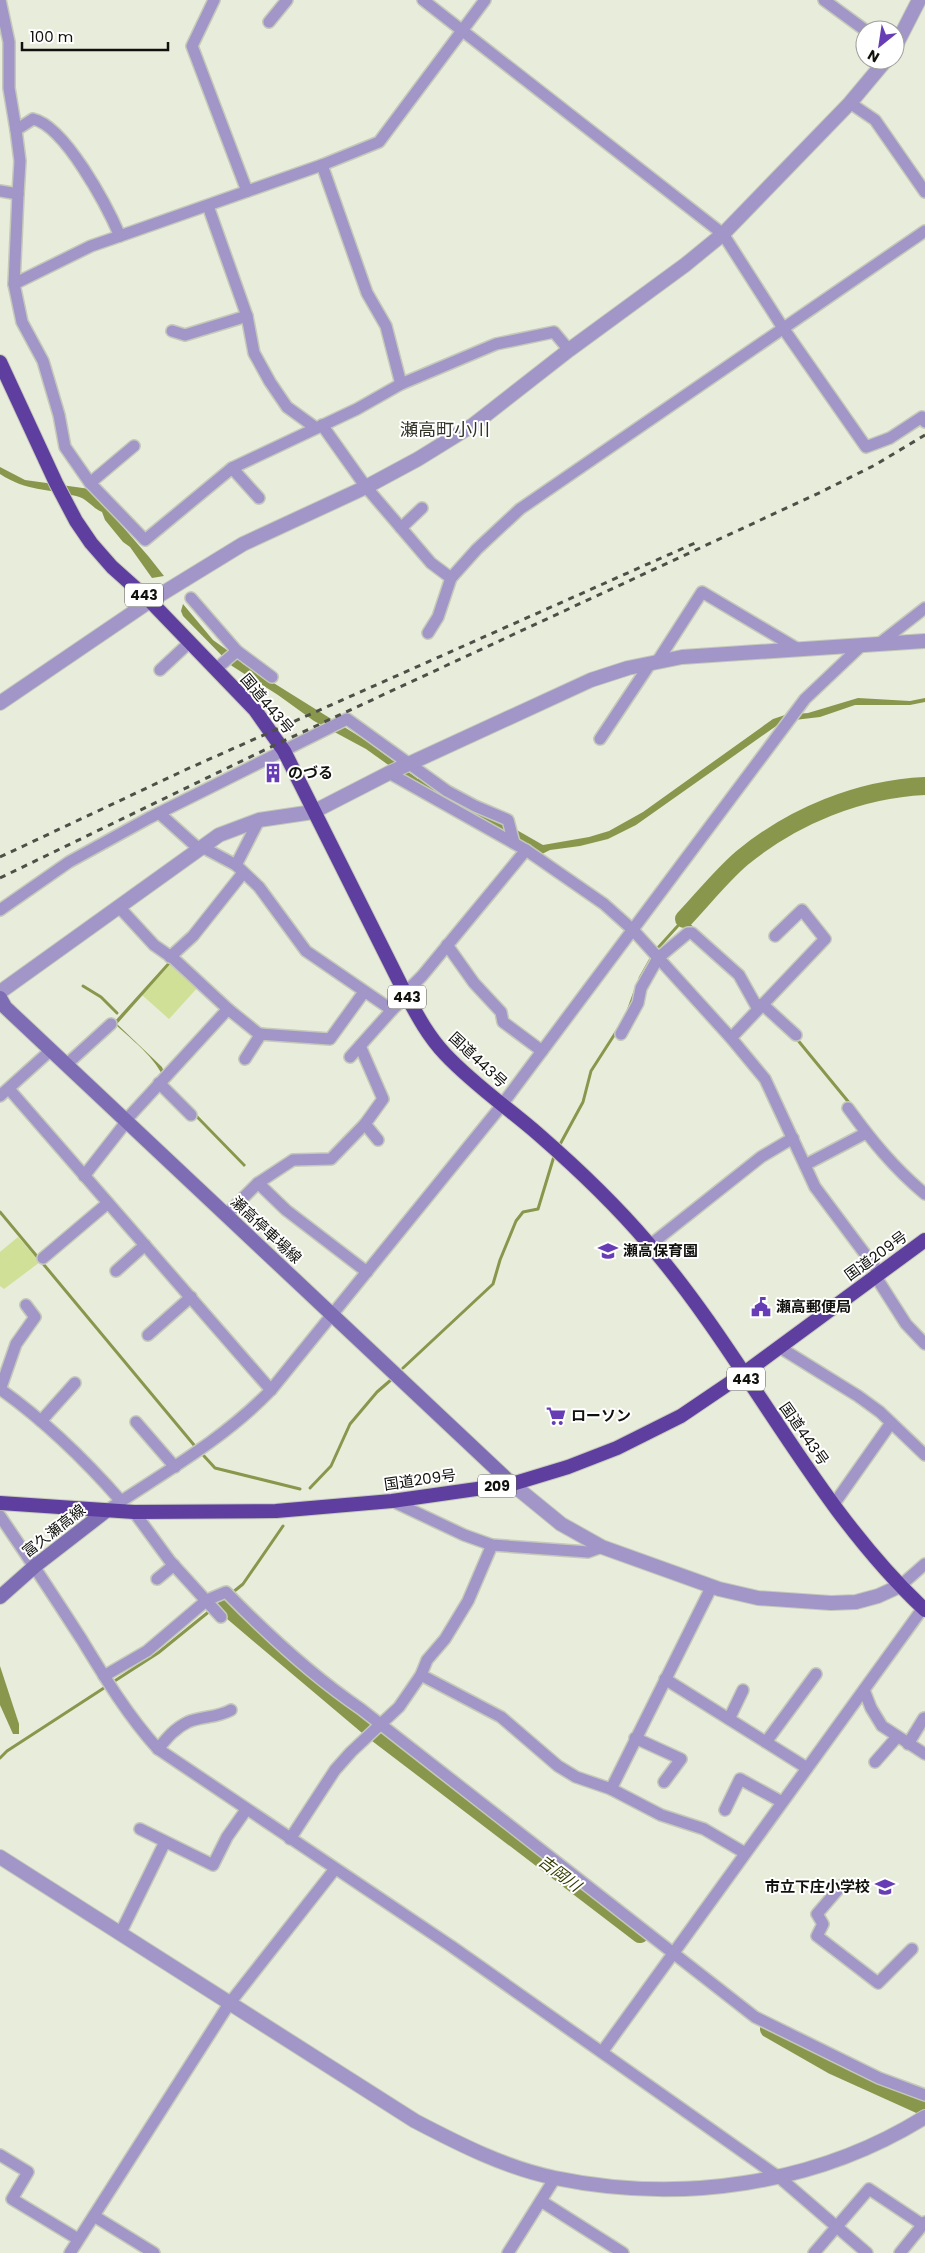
<svg xmlns="http://www.w3.org/2000/svg" width="925" height="2253" font-family="Poppins,'Noto Sans JP',sans-serif">
<style>
.green{fill:#d1e097}
.water{fill:#89974d}
.lines{fill:none;stroke-linecap:round;stroke-linejoin:round}
.stream{stroke:#89974d;stroke-width:3}
.river{stroke:#89974d;stroke-width:18}
.minor-casing{stroke:#c5c9ba;stroke-width:14}
.tertiary-casing{stroke:#c5c9ba;stroke-width:16}
.secondary-casing{stroke:#c5c9ba;stroke-width:16}
.trunk-casing{stroke:#c5c9ba;stroke-width:16}
.minor{stroke:#a196c7;stroke-width:11}
.tertiary{stroke:#a196c7;stroke-width:14}
.secondary{stroke:#7e6cb4;stroke-width:14}
.trunk{stroke:#5e3e9e;stroke-width:14}
.rail{stroke:#4e5048;stroke-width:3;stroke-dasharray:6 6;stroke-linecap:butt}
.labels{text-anchor:middle;stroke-width:4;stroke-linejoin:round;paint-order:stroke}
.shield{fill:#fff;stroke:#585855;stroke-width:1}
.shield-label{font-size:14px;font-weight:bold;fill:#10110c}
.street-label{font-size:15px;fill:#10110c;stroke:#fff}
.poi-label{font-size:15px;font-weight:bold;fill:#10110c;stroke:#fff;text-anchor:start}
.water-label{font-size:16px;font-style:italic;fill:#313a00;stroke:#fff}
.quarter-label{font-size:18px;fill:#303326;stroke:#fff}
</style>
<rect width="100%" height="100%" fill="#e8ecdb"/>
<!-- green -->
<g class="green">
<path d="M172 962 198 987 169 1019 142 995Z"/>
<path d="M18 1237 40 1262 4 1289 0 1286V1252Z"/>
</g>
<!-- water -->
<g class="water">
<path d="M0 467 25 480 90 489 149 557 164 576 152 578 130 547 123 542 105 520 102 512C92 508 87 498 76 496 46 488 28 492 0 474Z"/>
<path d="M183 604 213 640 238 658 243 664 365 740 418 779 421 777 469 809 501 824 503 822 543 845 589 837 609 831 643 812 773 719 785 715 808 713 858 698 910 701 925 698V702L910 705H855L820 717 786 721 779 724 636 825 608 839 580 846 550 850 542 854 408 779 366 749 314 721 278 695 232 666 183 616 181 611Z"/>
<path d="M170 960 172 962 117 1024 162 1067 170 1087 246 1165 244 1167 167 1088C161 1061 134 1042 115 1024V1021Z"/>
<path d="M0 1666 19 1724V1734H13L0 1705Z"/>
</g>
<g class="lines">
<!-- stream -->
<g class="stream">
<path d="M656 950 684 919 694 930"/>
<path d="M640 978 653 955"/>
<path d="M83 986 101 997 117 1013"/>
<path d="M628 1011 637 986"/>
<path d="M796 1038 851 1105"/>
<path d="M558 1148 583 1102 591 1071 618 1029"/>
<path d="M0 1212 194 1445"/>
<path d="M403 1368 493 1284 500 1260 516 1221 523 1212 538 1209 555 1153"/>
<path d="M204 1456 215 1468 300 1489"/>
<path d="M310 1488 331 1466 350 1424 377 1392 392 1379"/>
<path d="M113 1682 158 1653 243 1584 283 1526"/>
<path d="M0 1758 7 1751 107 1686"/>
</g>
<!-- river -->
<g class="river">
<path d="M684 919C703 899 721 876 742 858 793 816 859 789 925 786"/>
<path d="M221 1602 370 1728 640 1934"/>
<path d="M769 2029 832 2065 925 2107"/>
</g>
<defs>
<g id="minor">
<path d="M0 0 9 42V88L16 130"/>
<path d="M214 0 192 46 247 191"/>
<path d="M423 0 723 234 783 328 866 447 890 438 922 417 925 422"/>
<path d="M824 0 865 30"/>
<path d="M269 22 287 0"/>
<path d="M850 103 875 120 925 192"/>
<path d="M322 165 367 293 386 326 401 384"/>
<path d="M0 191 18 194 20 161 16 130 33 119C65 126 107 206 120 236L322 165 379 142 485 0"/>
<path d="M18 194 14 284 91 246 120 236"/>
<path d="M208 206 247 316 254 353 270 382 287 407 316 428"/>
<path d="M14 284 22 322 43 361 59 415 65 447 90 483"/>
<path d="M172 331 185 335 247 316"/>
<path d="M322 425 366 487 431 563 451 578 477 549 520 509 925 231"/>
<path d="M134 446 90 483 145 540 232 468 357 409 401 384 496 344 554 332 569 350"/>
<path d="M232 468 259 498"/>
<path d="M401 528 422 508"/>
<path d="M191 598 237 651"/>
<path d="M428 633 438 617 451 578"/>
<path d="M880 643 925 608"/>
<path d="M657 662 702 592 798 649"/>
<path d="M216 669 237 651 272 677"/>
<path d="M160 670 190 642"/>
<path d="M600 739 650 664"/>
<path d="M389 773 526 850 604 904 633 930 731 1038 765 1079 815 1187 880 1274"/>
<path d="M159 813 199 849"/>
<path d="M202 847 236 865 259 887 306 951 392 1010"/>
<path d="M236 865 259 820"/>
<path d="M119 907 154 945 174 959 228 1009 259 1034 330 1039 364 992"/>
<path d="M0 910 69 862 149 818 347 719 447 791 475 806 508 820 514 843"/>
<path d="M447 945 474 983 501 1012 503 1022 542 1051"/>
<path d="M170 957 193 936 243 873"/>
<path d="M405 993 422 976 526 850"/>
<path d="M762 1004 796 1035"/>
<path d="M621 1034 638 1003 641 988 658 958 688 933H692L739 975 758 1009"/>
<path d="M731 1038 825 939 802 910 775 936"/>
<path d="M360 1046 383 1099 365 1124 378 1140"/>
<path d="M350 1057 392 1010 407 996"/>
<path d="M245 1059 261 1034"/>
<path d="M67 1064 111 1024"/>
<path d="M159 1083 191 1115"/>
<path d="M9 1089 271 1390"/>
<path d="M0 1096 51 1050"/>
<path d="M848 1108C872 1141 894 1168 925 1194"/>
<path d="M126 1120 228 1009"/>
<path d="M805 1165 866 1133"/>
<path d="M84 1176 127 1121"/>
<path d="M258 1183 286 1210 367 1272"/>
<path d="M226 1215 258 1183 293 1160 331 1159 365 1124"/>
<path d="M650 1245 761 1157 793 1138"/>
<path d="M43 1258 108 1203"/>
<path d="M116 1271 145 1245"/>
<path d="M876 1277 906 1324 925 1344"/>
<path d="M148 1335 191 1297"/>
<path d="M779 1347 858 1396 880 1412 925 1455"/>
<path d="M0 1389C45 1421 85 1460 121 1501"/>
<path d="M0 1390 16 1344 35 1317 26 1305"/>
<path d="M41 1421 75 1383"/>
<path d="M136 1422 175 1467"/>
<path d="M392 1501 464 1535 492 1545 588 1552 602 1547"/>
<path d="M834 1504 891 1423"/>
<path d="M106 1511C163 1473 223 1440 271 1390L498 1110 805 699 861 646"/>
<path d="M134 1512 170 1561 221 1617"/>
<path d="M0 1516C28 1557 55 1598 82 1640 105 1678 128 1716 158 1749L451 1946 780 2178 867 2253"/>
<path d="M157 1579 174 1565"/>
<path d="M900 1586 925 1564"/>
<path d="M421 1675 501 1717 558 1766 576 1777 611 1789 661 1815 704 1829 745 1853"/>
<path d="M104 1676 147 1651 207 1600 226 1592C268 1635 311 1675 361 1709L755 2017 879 2078 925 2095"/>
<path d="M665 1679 807 1768"/>
<path d="M864 1690 871 1708 882 1726 925 1754"/>
<path d="M729 1719 743 1690"/>
<path d="M635 1738 681 1759 664 1782"/>
<path d="M766 1742 816 1674"/>
<path d="M908 1744 924 1718"/>
<path d="M158 1749C167 1738 175 1728 188 1722 202 1716 217 1718 231 1710"/>
<path d="M875 1762 897 1737"/>
<path d="M611 1789 712 1586"/>
<path d="M725 1810 740 1779 782 1802"/>
<path d="M140 1829 213 1865 227 1837 246 1810"/>
<path d="M290 1839 335 1770 351 1752 399 1707 421 1675 427 1660 445 1639 468 1601 492 1545"/>
<path d="M841 1886 817 1914 823 1924 817 1936 878 1983 912 1949"/>
<path d="M120 1934 165 1842"/>
<path d="M602 2052 923 1608"/>
<path d="M0 2155 28 2172 12 2199 78 2239"/>
<path d="M541 2201 623 2253"/>
<path d="M94 2216 154 2253"/>
<path d="M70 2253 229 2004 335 1869"/>
<path d="M508 2253 555 2178"/>
<path d="M814 2253 869 2189 923 2225"/>
<path d="M900 2253 925 2222"/>
</g>
<g id="tertiary">
<path d="M895 47 919 0"/>
<path d="M0 703 150 601 243 544 366 487 418 459 473 425 569 350 685 265 723 234 850 103 886 60"/>
<path d="M0 992 219 835 259 820 313 812 389 773 591 680 628 668 682 657 925 641"/>
<path d="M512 1484 561 1524 602 1547 719 1589 758 1598 831 1603 856 1602 878 1596 900 1586"/>
<path d="M0 1857 415 2121C459 2144 506 2168 555 2178 681 2204 816 2185 925 2117"/>
</g>
<g id="secondary">
<path d="M0 998 5 1007 512 1484"/>
<path d="M0 1597 35 1566 106 1511"/>
</g>
<g id="trunk">
<path d="M0 362 56 483 76 521 91 543 112 567 150 601 255 710 284 751 405 993C417 1015 428 1036 445 1054 473 1084 508 1108 538 1134 577 1168 614 1203 648 1243 748 1359 812 1504 925 1610"/>
<path d="M0 1503 134 1512 276 1511 392 1501 512 1484 568 1467 617 1448 681 1416 743 1374 925 1240"/>
</g>
</defs>
<!-- minor casing -->
<use href="#minor" class="minor-casing"/>
<!-- tertiary casing -->
<use href="#tertiary" class="tertiary-casing"/>
<!-- secondary casing -->
<use href="#secondary" class="secondary-casing"/>
<!-- trunk casing -->
<use href="#trunk" class="trunk-casing"/>
<!-- minor -->
<use href="#minor" class="minor"/>
<!-- tertiary -->
<use href="#tertiary" class="tertiary"/>
<!-- secondary -->
<use href="#secondary" class="secondary"/>
<!-- trunk -->
<use href="#trunk" class="trunk"/>
<!-- rail -->
<g class="rail">
<path d="M0 857 185 770 695 543"/>
<path d="M0 878 279 743 821 492 875 465 925 435"/>
</g>
</g>
<!-- icons -->
<defs>
<symbol id="building-bare" viewBox="-9 -9 18 18"><path d="M-4-6H4V6H1V3H-1V6H-4ZM-2.5-4.3h1.7v1.8h-1.7ZM.8-4.3h1.7v1.8H.8ZM-2.5-1h1.7V.8h-1.7ZM.8-1h1.7V.8H.8Z" fill="#673db5" stroke="#fff" stroke-width="2.5" paint-order="stroke"/></symbol>
<symbol id="school-bare" viewBox="-9 -9 18 18"><path d="M0-5L7-2L0 1L-7-2ZM-4 1L0 2.5L4 1V4Q0 6-4 4Z" fill="#673db5" stroke="#fff" stroke-width="2.5" paint-order="stroke"/></symbol>
<symbol id="civic-bare" viewBox="-9 -9 18 18"><path d="M-.6-6.5H3V-4.5H.6V-3L4-1V1h2V6H-6V1h2V-1L-.6-3ZM-1.2 2.5V6h2.4V2.5Z" fill="#673db5" stroke="#fff" stroke-width="2.5" paint-order="stroke"/></symbol>
<symbol id="supermarket-bare" viewBox="-9 -9 18 18"><path d="M-6-5.5h2.5l.6 2H6L4.5 2H-2.5L-4.4-4H-6ZM-1.5 3.2a1.3 1.3 0 1 0 .1 0ZM3 3.2a1.3 1.3 0 1 0 .1 0Z" fill="#673db5" stroke="#fff" stroke-width="2.5" paint-order="stroke"/></symbol>
</defs>
<g fill-rule="evenodd">
<use href="#building-bare" x="259" y="759" width="28" height="28"/>
<use href="#school-bare" x="594" y="1237" width="28" height="28"/>
<use href="#civic-bare" x="747" y="1293" width="28" height="28"/>
<use href="#supermarket-bare" x="542" y="1402" width="28" height="28"/>
<use href="#school-bare" x="871" y="1873" width="28" height="28"/>
</g>
<g class="labels">
<!-- shield labels -->
<g class="shield">
<rect x="125" y="583.5" width="38" height="23" rx="4"/>
<rect x="388" y="985.5" width="38" height="23" rx="4"/>
<rect x="727" y="1367.5" width="38" height="23" rx="4"/>
<rect x="478" y="1474.5" width="38" height="23" rx="4"/>
</g>
<g class="shield-label">
<text x="144" y="600">443</text>
<text x="407" y="1002">443</text>
<text x="746" y="1384">443</text>
<text x="497" y="1491">209</text>
</g>
<!-- street labels -->
<g class="street-label">
<text transform="translate(267 704) rotate(50)" y="5">国道443号</text>
<text transform="translate(478 1060) rotate(43)" y="5">国道443号</text>
<text transform="translate(266 1230) rotate(43)" y="5">瀬高停車場線</text>
<text transform="translate(876 1256) rotate(-36)" y="5">国道209号</text>
<text transform="translate(804 1434) rotate(55)" y="5">国道443号</text>
<text transform="translate(420 1480) rotate(-8)" y="5">国道209号</text>
<text transform="translate(54 1531) rotate(-38)" y="5">富久瀬高線</text>
</g>
<!-- poi labels -->
<g class="poi-label">
<text x="288" y="778">のづる</text>
<text x="623" y="1256">瀬高保育園</text>
<text x="776" y="1312">瀬高郵便局</text>
<text x="571" y="1421">ローソン</text>
<text x="870" y="1892" text-anchor="end">市立下庄小学校</text>
</g>
<!-- water labels -->
<g class="water-label">
<text transform="translate(560 1873) rotate(37)" y="6">吉岡川</text>
</g>
<!-- quarter labels -->
<g class="quarter-label">
<text x="445" y="436">瀬高町小川</text>
</g>
</g>
<!-- north arrow -->
<g transform="translate(880 45) rotate(210)"><circle r="24" fill="#ffffff" stroke="#9fa09e"/>
<path d="M0-4L9 19L0 12L-9 19Z" fill="#673db5"/>
<text y="-8" font-size="14" font-weight="bold" text-anchor="middle" fill="#10110c">N</text>
</g>
<!-- scale -->
<path d="M22 42v8h146v-8" fill="none" stroke="#10110c" stroke-width="2.5"/>
<text x="30" y="42" font-size="15" fill="#10110c" stroke="#ffffff" stroke-width="4" paint-order="stroke">100 m</text>
</svg>
